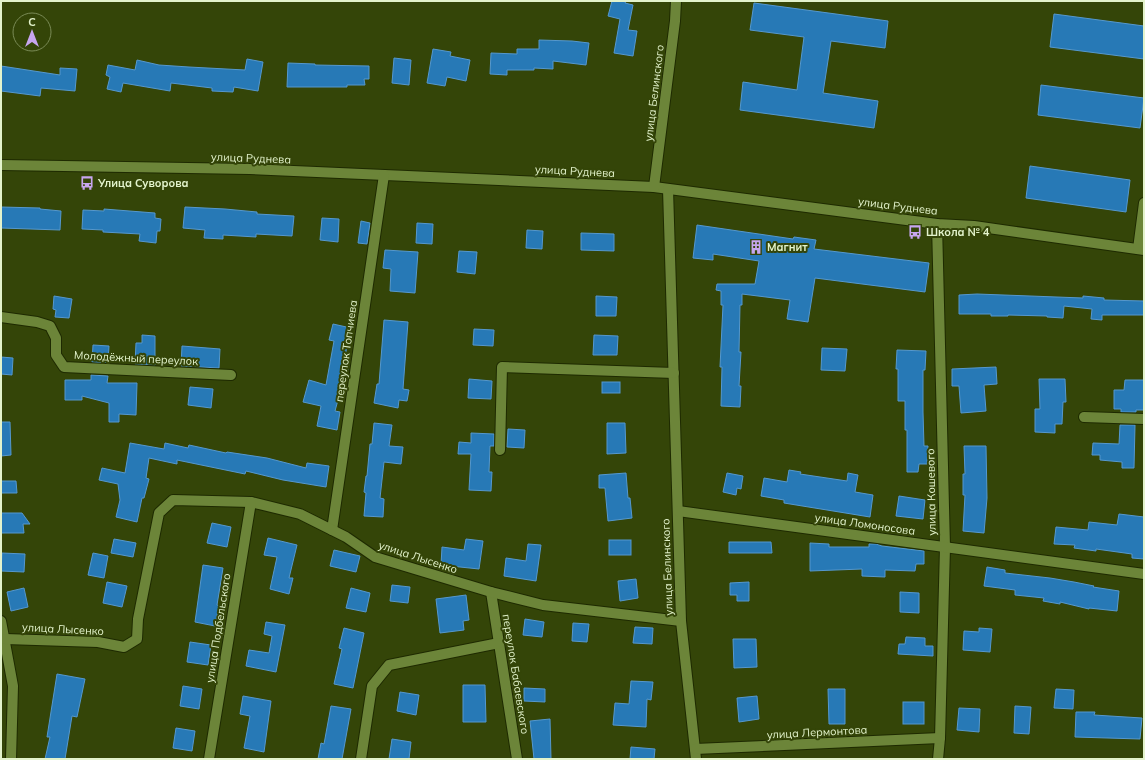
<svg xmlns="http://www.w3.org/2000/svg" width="1145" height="760" font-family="Mulish,sans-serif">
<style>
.building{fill:#2779b6;stroke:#5598ce}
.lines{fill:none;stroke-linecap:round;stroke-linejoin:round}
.minor-casing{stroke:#1e2a01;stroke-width:12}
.minor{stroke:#6c8539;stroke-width:10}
.labels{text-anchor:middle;stroke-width:4;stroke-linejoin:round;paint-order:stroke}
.street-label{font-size:11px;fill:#e3f3cc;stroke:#344508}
.poi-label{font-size:11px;font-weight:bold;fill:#e3f3cc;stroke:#344508;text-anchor:start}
</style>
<rect width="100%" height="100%" fill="#344508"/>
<!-- building -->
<g class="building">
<path d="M612 1H626L625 3 633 5 628 30 637 31 633 56 614 53 620 19 608 16Z"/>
<path d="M754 3 888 21 885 48 831 41 823 93 878 101 874 128 740 110 743 82 797 90 804 37 750 30Z"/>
<path d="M1054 14 1144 26V59L1050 47Z"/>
<path d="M539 40 572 41 589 43 586 65 553 61V69L534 68V70H507V75L490 74 491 53 517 54V49H539Z"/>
<path d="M433 49 451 52 450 56 470 60 466 81 447 77 445 86 427 83Z"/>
<path d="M394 58 411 60 409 85 392 83Z"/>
<path d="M247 59 263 62 258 91 234 87 233 92 212 91V88L171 83 170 91 123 83 121 92 107 89 110 77 106 75 108 65 135 70 137 60 159 65 189 67 245 70Z"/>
<path d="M288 63 315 64V65L369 66V79H364L365 85H347V87H287Z"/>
<path d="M1 66 60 75V68L77 69 75 91 41 88 40 96 1 91Z"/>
<path d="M1041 85 1144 98 1140 128 1038 115Z"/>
<path d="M1030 166 1130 180 1126 212 1026 198Z"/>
<path d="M1 207 40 208V209L61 211 60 230 1 228Z"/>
<path d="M185 207 225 209 257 212V214L294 216 292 236 256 234V237L223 235V239L204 238 205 230 183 228Z"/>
<path d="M104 209 155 213V218L161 219 160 231H157L156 243 139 241 140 234 103 232V230L82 229 83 210 104 211Z"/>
<path d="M322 218 339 219 338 242 320 240Z"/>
<path d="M361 221 370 223 367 244 358 243Z"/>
<path d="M417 223 433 224 432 244 416 243Z"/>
<path d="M697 225 793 239 794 237 816 240 814 249 929 263 925 292 815 278 808 322 787 319 790 300 742 294V305H740L739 352H741L739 386H741L740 407 721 406 722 367H720L723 305H721V291L716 290 717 284H755L759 261 713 254V260L693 258Z"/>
<path d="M527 230 543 231 542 249 526 248Z"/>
<path d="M581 233 614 234V251L581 250Z"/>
<path d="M385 250 418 252 415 293 390 291 391 269 383 268Z"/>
<path d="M459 251 477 252 475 274 457 272Z"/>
<path d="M977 294 1083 298V296L1104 298V300L1144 301V315H1102V320L1091 319 1092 309 1064 306 1063 318 1047 317V316L1008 315V316H991V314H959V295Z"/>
<path d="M54 296 72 299 69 318 55 317 56 310 53 309Z"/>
<path d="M596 296 617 297 616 316H596Z"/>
<path d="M384 320 408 322 403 389 409 390 407 401 399 400 398 408 374 403 377 384H379Z"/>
<path d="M333 324 351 328 345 356 350 357 347 375 345 374 335 411 340 412 337 430 317 426 321 406 303 402 309 380 326 385 334 341 329 340Z"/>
<path d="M474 329 494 330 493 346 473 345Z"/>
<path d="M142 335 155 336V365L135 364 136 343H142Z"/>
<path d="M594 335 618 336 617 355H593Z"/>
<path d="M93 345 109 346 108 363 92 362Z"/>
<path d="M182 346 220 349 219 368 181 366Z"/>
<path d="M822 348 847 349 845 371 821 370Z"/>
<path d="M897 350 926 351 925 370H923V412L924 446H928L927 464H919L918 472H907V430H905V401H898V369H896Z"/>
<path d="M1 357 13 358 12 375 1 374Z"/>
<path d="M996 367 997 384 984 385 986 411 961 413 959 386H952V369Z"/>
<path d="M91 375 108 376 107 383H137L136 415 119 414V422H109V403L82 396V400H65V380H91Z"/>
<path d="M469 379 492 381 491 399 468 398Z"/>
<path d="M1039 379H1065L1066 402H1063L1062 424H1055V433L1035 432V409H1040Z"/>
<path d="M1125 380H1144V410H1136V412H1121V409H1114V390H1124Z"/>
<rect x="602" y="382" width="18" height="11"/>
<path d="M190 387 213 389 211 408 188 405Z"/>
<path d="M1 422H10L11 455 1 456Z"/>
<path d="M374 423 392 425 389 446 403 447 401 464 384 462 380 498 384 499 383 517 364 516 366 493 364 492 366 476H367L370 444H372Z"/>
<path d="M607 423H625L626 453 607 454Z"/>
<path d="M1120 425H1135L1134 468H1122V462L1100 460V455H1092L1093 443 1119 444Z"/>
<path d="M508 429 525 430 524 448 507 447Z"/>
<path d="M471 433 494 434V446H490L489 472H492L491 491 469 490 471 454H458L459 442 471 443Z"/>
<path d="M130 443 164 449 165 443 188 448 189 445 226 453 227 452 267 458 306 468 307 463 329 466 326 487 283 480 246 471 245 474 177 460V464L149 458 146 478 149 479 144 498H142L137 522 116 517 120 500 118 484 99 480 102 468 125 473Z"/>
<path d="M964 446H986L987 498 984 533 963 531 965 495H963V474H965Z"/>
<path d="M789 470 801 472 800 474 847 481 848 473 858 475 855 492 873 495 870 517 784 503V500L761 496 764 478 787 482Z"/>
<path d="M626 473 628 498H630L632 518 608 521 605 488H599V475Z"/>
<path d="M727 473 743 476 741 489 737 488 736 495 723 492Z"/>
<path d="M1 481H16L17 493H1Z"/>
<path d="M899 496 925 500 923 519 896 516Z"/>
<path d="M1 513H22L30 524H23L24 533H1Z"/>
<path d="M1119 514 1144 517V559L1132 558V554L1096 549V551L1074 548 1075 545 1054 544 1056 527 1088 530 1089 522 1117 525Z"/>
<path d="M212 523 231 527 227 547 207 543Z"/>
<path d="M268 538 297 545 289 578H293L289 594 270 589 277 557 264 555Z"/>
<path d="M114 539 136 543 133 557 111 553Z"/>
<path d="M466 539 483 541 479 569 441 565 442 547 464 550Z"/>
<rect x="609" y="540" width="22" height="15"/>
<path d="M729 542H771L772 553H729Z"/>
<path d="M810 543 829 544V547H869V544H876L882 546 924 551V564H916L915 571 885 570V577L862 576V569L810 571Z"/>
<path d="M528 544 541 545 536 581 504 576 506 558 526 561Z"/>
<path d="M334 550 360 556 356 572 330 566Z"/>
<path d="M2 553 25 554 24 572 1 571Z"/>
<path d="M93 553 108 556 104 578 88 575Z"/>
<path d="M203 565 223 568 217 605 219 606 215 626 195 622Z"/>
<path d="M987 567 1005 570V573L1050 578 1074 582 1094 586 1093 587 1119 591 1117 611 1089 608V609L1060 602V604L1043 601 1044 598 1015 595V590L984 586Z"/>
<path d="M636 579 638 598 620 601 618 581Z"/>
<path d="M107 582 127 586 122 607 103 603Z"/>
<path d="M749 582V601H737V595H730V583Z"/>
<path d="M392 585 410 587 408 603 390 601Z"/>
<path d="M24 588 28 607 11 611 7 592Z"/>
<path d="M351 588 370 593 366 612 346 608Z"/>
<path d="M900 592 919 593V613L900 612Z"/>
<path d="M466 595 469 620 463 621 464 630 440 633 436 599Z"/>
<path d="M525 619 544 622 542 637 523 635Z"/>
<path d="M266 622 285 625 276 672 246 666 249 650 269 653 272 636 264 634Z"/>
<path d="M573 623 589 624 587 642 572 641Z"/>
<path d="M635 627 653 628 652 644 633 643Z"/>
<path d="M344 628 364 633 353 688 334 684 342 649 339 648Z"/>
<path d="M979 628 992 629 990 652 963 650 964 631 979 632Z"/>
<path d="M906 637 925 638V646H933V656L898 654 899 644H905Z"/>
<path d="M733 639H756L757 667 734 668Z"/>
<path d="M190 642 211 645 208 665 187 662Z"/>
<path d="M57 674 85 679 77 717 72 716 65 759H45L50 737H47Z"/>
<path d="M631 681 653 682 651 700 647 699 646 727 613 725 615 703 629 704Z"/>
<path d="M463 685H485L486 722H463Z"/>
<path d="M183 686 202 689 199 709 180 706Z"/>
<path d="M524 688 545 689V702L524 701Z"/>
<path d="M828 689H845V724H829Z"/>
<path d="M1056 689 1074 690 1073 709 1054 708Z"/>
<path d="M400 692 419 695 416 715 397 711Z"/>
<path d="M243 696 271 701 264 752 244 748 250 716 240 714Z"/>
<path d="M757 696 759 719 739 722 737 698Z"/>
<rect x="903" y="702" width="21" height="22"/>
<path d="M331 706 351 709 342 759H318L321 743 324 744Z"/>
<path d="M1015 706 1031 707 1029 734 1014 733Z"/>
<path d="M959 708 980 709 979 732 957 730Z"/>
<path d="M1076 712H1095L1094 715 1142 718 1140 739 1075 737Z"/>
<path d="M550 719 551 759H534L530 721Z"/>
<path d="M176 728 195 731 192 751 173 748Z"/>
<path d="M392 739 411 742 409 759H389Z"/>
<path d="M631 747 655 749 654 759H630Z"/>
</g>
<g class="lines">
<defs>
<g id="minor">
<path d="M1 165 250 169 654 187 937 224 974 226 1144 250"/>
<path d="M654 187 675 21 676 1"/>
<path d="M668 189 681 621 696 759"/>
<path d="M937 224 945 547 940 738 938 759"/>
<path d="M1138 249 1144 203"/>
<path d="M1 317 37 322 50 326 56 338V355L64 367 231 375"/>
<path d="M1084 417 1144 419"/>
<path d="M500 450 502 367 674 373"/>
<path d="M678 511 1144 574"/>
<path d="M332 530 384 175"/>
<path d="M491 592 517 759"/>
<path d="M1 621 13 686 11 759"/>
<path d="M5 639 98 642 124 647 137 639 138 619 159 513 173 500 251 502 300 514 346 537 375 557 491 592 543 605 681 621"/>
<path d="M695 749 940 738"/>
<path d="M209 759 251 502"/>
<path d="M361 759 372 686 389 665 499 643"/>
</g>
</defs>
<!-- minor casing -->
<use href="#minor" class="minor-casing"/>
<!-- minor -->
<use href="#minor" class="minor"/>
</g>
<!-- icons -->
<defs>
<symbol id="bus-bare" viewBox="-9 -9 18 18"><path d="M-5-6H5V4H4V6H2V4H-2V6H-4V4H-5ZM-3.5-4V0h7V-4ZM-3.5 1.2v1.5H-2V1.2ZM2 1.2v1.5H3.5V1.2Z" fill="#c7a6ef" stroke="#344508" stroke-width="2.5" paint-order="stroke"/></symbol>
<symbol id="building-bare" viewBox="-9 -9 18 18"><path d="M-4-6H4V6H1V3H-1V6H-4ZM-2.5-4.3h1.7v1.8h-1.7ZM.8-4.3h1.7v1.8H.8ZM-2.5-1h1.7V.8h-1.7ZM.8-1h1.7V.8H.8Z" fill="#c7a6ef" stroke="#344508" stroke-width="2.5" paint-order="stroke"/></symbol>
</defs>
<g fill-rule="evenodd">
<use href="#bus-bare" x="77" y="173" width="20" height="20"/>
<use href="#bus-bare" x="905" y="222" width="20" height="20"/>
<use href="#building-bare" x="746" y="237" width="20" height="20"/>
</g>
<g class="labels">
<!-- street labels -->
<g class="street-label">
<text transform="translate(654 93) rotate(-83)" y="4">улица Белинского</text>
<text transform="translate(251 158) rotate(2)" y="4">улица Руднева</text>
<text transform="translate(575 171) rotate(3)" y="4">улица Руднева</text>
<text transform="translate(898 206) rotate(7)" y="4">улица Руднева</text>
<text transform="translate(346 351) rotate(-82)" y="4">переулок Топчиева</text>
<text transform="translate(136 358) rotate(3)" y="4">Молодёжный переулок</text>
<text transform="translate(931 492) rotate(-91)" y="4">улица Кошевого</text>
<text transform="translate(865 524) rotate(8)" y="4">улица Ломоносова</text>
<text transform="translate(418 557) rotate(18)" y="4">улица Лысенко</text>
<text transform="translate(667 567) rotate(-92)" y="4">улица Белинского</text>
<text transform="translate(218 628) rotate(-81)" y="4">улица Подбельского</text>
<text transform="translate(63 629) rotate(3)" y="4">улица Лысенко</text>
<text transform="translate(516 674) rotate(81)" y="4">переулок Бабаевского</text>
<text transform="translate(817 732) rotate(-3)" y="4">улица Лермонтова</text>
</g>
<!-- poi labels -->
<g class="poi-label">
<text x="98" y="187">Улица Суворова</text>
<text x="926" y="236">Школа № 4</text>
<text x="767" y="251">Магнит</text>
</g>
</g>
<!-- border -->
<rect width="1145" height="760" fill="none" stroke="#e3f3cc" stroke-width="4"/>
<!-- north arrow -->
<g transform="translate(32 32)"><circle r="19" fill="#344508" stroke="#7a8b56"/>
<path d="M0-3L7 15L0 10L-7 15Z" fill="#c7a6ef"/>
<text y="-6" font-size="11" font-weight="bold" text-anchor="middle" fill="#e3f3cc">С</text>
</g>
</svg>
